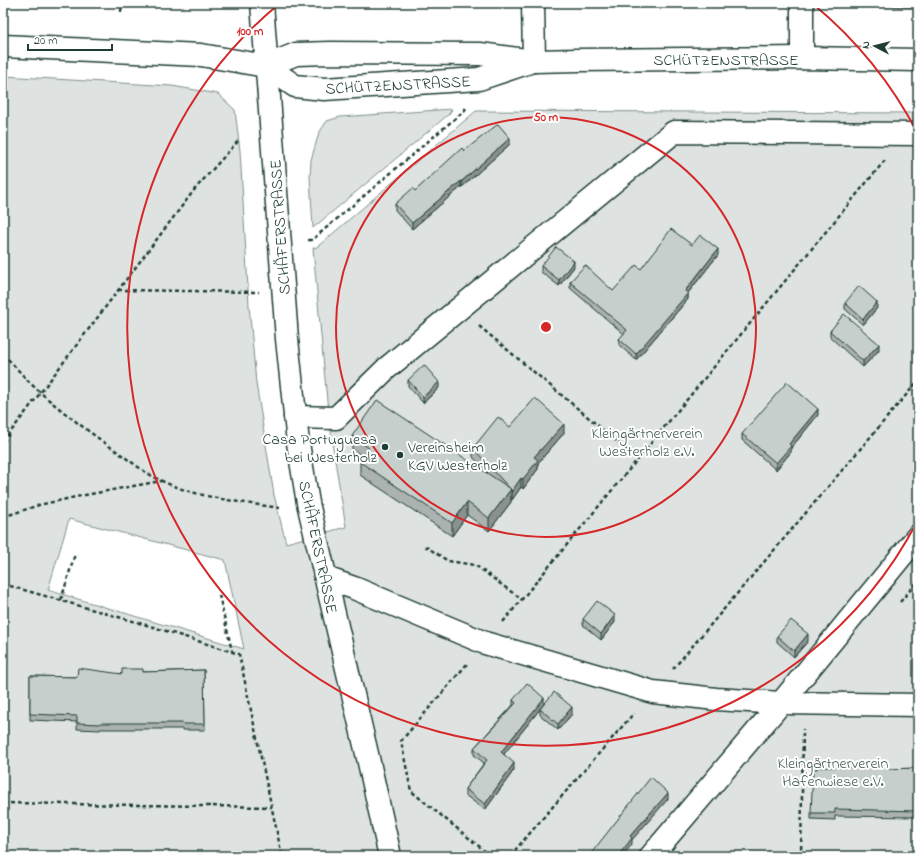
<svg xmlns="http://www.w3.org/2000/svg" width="921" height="859" font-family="'Indie Flower',sans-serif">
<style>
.green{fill:#dee3e2;stroke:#7e908b;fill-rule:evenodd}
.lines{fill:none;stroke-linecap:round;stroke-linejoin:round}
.minor-casing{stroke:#1f3d34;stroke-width:25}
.path{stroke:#1f3d34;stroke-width:2.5;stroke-dasharray:4 3;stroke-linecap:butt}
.minor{stroke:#fff;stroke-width:22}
.wall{fill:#abb2af;stroke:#1f3d34}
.shaded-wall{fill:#8b918f;stroke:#1f3d34}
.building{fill:#c7cfcc;stroke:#1f3d34}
.ring{fill:none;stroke:#d62828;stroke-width:2}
.poi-dot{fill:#1f3d34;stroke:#fff;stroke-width:1.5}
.labels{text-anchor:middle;stroke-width:4;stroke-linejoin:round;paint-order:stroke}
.street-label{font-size:16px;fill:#1f3d34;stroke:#fff}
.park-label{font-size:16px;fill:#455e57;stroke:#fff}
.poi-label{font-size:16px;fill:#1f3d34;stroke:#fff;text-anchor:end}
.centre{fill:#d62828;stroke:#fff;stroke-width:2}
.ring-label{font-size:12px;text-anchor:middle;font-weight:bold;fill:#d62828;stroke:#fff;stroke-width:4;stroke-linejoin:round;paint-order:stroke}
</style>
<rect width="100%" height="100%" fill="#fff"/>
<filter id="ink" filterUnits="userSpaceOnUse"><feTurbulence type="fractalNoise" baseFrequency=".025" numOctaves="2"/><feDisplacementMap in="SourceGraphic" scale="8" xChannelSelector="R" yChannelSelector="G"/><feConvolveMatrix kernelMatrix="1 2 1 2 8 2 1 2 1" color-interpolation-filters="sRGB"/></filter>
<g filter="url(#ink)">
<!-- green -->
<g class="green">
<path d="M3 76 172 86 218 94 235 110 240 151 249 305 256 383 274 495 286 543 346 527 333 448 327 401 313 248 317 247 476 111 918 113V856H3ZM69 519 225 560 244 649 48 590Z"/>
<path d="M452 109 449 114 313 228 310 177 311 160 319 133 327 121 340 117Z"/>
</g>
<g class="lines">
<defs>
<g id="minor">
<path d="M262 3 287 339 298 443 308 503 368 758 390 856"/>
<path d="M533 3 534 61"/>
<path d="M802 3V58"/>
<path d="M3 46 201 55 266 66 295 86 324 89 479 79 527 63"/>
<path d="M266 66 296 54 330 53 480 54 534 61 578 60 802 58 918 60"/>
<path d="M295 417 336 418 387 368 674 132 918 134"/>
<path d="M326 578 354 588 485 643 653 692 716 699 781 703 918 705"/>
<path d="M651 856 781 703 918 536"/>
</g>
</defs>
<!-- minor casing -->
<use href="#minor" class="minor-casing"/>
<!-- path -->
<g class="path">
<path d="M121 12 122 3"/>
<path d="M308 240H312L465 110 466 106"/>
<path d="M118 290 259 292"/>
<path d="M479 326 638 459"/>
<path d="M3 354C16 367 28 382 41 393 66 415 92 434 119 453 132 462 146 474 162 481 198 498 240 502 280 508"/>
<path d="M3 442 195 189 239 140"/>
<path d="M3 517 39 505 85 495 161 481"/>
<path d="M425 546 448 561 475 565 521 599"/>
<path d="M3 584 150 626 239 654 282 856"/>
<path d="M219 595 232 651"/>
<path d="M61 600 75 554"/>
<path d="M900 602 918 581"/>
<path d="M503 622 886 159"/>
<path d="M467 664 401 741 411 791 491 856"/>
<path d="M673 669 918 381"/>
<path d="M3 803 272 807"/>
<path d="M510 856 634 713"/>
<path d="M801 856 803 729"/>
</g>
<!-- minor -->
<use href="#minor" class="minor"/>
</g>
<!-- wall -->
<g class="wall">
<path d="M347 3H491L488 4Z"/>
<path d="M576 3H769V6L577 4Z"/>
<path d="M833 3H918V7L857 6 833 7Z"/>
<path d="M510 144 462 187H461L412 229 395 210V204L415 191 464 151Z"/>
<path d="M692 245 718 255 688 293V299L636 360 619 345V339L624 334 570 288V282L613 291 641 269Z"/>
<path d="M541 266 574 267 559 286 541 272Z"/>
<path d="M845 303 877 308 863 325 845 309Z"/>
<path d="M830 331 879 350 863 367 830 337Z"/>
<path d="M408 380 439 388 423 403 408 386Z"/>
<path d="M818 415 791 448V452L776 470 742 440V434Z"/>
<path d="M510 427 564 433 538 463V469L523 489 521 487 512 500 511 499V502L489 531 467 515 452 536 360 475V462L364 457 352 449V436L488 473 473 457V448Z"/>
<path d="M583 619 615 622 601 640 583 625Z"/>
<path d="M777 636 808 641 794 657 777 642Z"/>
<path d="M204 670 205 730H183V729H100V730L77 729V722L30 720V676L77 677 143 672Z"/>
<path d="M513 700 544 704 572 714 558 730 540 715V709L504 754 514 770 485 810 465 795V789L484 763 474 755V748L513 705Z"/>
<path d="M918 768V817L835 816V820L811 819V813L888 769Z"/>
</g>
<!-- shaded-wall -->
<g class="shaded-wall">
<path d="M510 138V144L462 187V181Z"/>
<path d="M461 181V187L412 229V223Z"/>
<path d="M718 249V255L688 293V299L636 360V354Z"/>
<path d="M574 261V267L559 286V280Z"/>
<path d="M877 302V308L863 325V319Z"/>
<path d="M879 344V350L863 367V361Z"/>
<path d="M439 382V388L423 403V397Z"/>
<path d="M818 409V415L791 448V452L776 470V463L789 444Z"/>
<path d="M564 424V433L538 463V469L523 489V479L534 457Z"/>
<path d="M521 478V487L512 500V491Z"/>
<path d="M511 489V502L489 531V518Z"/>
<path d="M467 502V515L452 536V523Z"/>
<path d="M615 615V622L601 640V634Z"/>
<path d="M808 634V641L794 657V651Z"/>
<path d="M544 698V704L501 758V752Z"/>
<path d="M572 707V714L558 730V724Z"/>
<path d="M514 763V770L485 810V804Z"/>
<path d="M668 793V799L632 840V844L623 856H618L630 836Z"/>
</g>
<!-- building -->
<g class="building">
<path d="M498 124 510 138 462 181H461L412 223 395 204 413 188 415 191 462 148 464 151Z"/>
<path d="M671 229 692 245 700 235 718 249 685 291 688 293 636 354 619 339 627 330 570 282 585 265 613 291 636 265 641 269Z"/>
<path d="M556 247 574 261 559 280 541 266Z"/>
<path d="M859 286 877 302 863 319 845 303Z"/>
<path d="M844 314 879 344 863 361 830 331Z"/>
<path d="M424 365 439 382 423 397 408 380Z"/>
<path d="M787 382 818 409 789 444 791 446 776 463 742 434Z"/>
<path d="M535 398 564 424 534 457 538 460 523 479 521 478 512 491 473 448 498 417 510 427Z"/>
<path d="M377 400 511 489 489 518 467 502 452 523 360 462 369 448 352 436Z"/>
<path d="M597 601 615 615 601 634 583 619Z"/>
<path d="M791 620 808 634 794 651 777 636Z"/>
<path d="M78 668 122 674V669H143V672L204 670 205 724H183V723H100V724L77 723V716L30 714V676L77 677Z"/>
<path d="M527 683 544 698 501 752 514 763 485 804 465 789 487 760 474 748 516 703 513 700Z"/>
<path d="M554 692 572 707 558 724 540 709Z"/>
<path d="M817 767 888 768V769L918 768V811L835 809V813H811L813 769H817Z"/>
<path d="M651 777 668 793 630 836 632 838 618 856H589Z"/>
</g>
</g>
<!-- distance rings -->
<g class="ring">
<circle cx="546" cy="327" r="210"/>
<path d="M918 520A419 419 0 1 1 279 4M813 4A419 419 0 0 1 918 134"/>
</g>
<!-- markers -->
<g class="poi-dot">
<circle cx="385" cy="447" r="4"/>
<circle cx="400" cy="455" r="4"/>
</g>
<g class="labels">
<!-- street labels -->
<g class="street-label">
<text x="726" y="65">SCHÜTZENSTRASSE</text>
<text transform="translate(398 84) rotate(-3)" y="6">SCHÜTZENSTRASSE</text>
<text transform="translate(279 227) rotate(-94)" y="6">SCHÄFERSTRASSE</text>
<text transform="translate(319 547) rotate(78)" y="6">SCHÄFERSTRASSE</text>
</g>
<!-- park labels -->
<g class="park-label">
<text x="647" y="438">Kleingärtnerverein<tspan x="647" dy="18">Westerholz e.V.</tspan></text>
<text x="833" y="768">Kleingärtnerverein<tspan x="833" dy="18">Hafenwiese e.V.</tspan></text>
</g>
<!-- poi labels -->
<g class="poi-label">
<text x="377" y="444">Casa Portuguesa<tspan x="377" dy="18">bei Westerholz</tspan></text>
<text x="408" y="452" text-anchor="start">Vereinsheim<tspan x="408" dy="18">KGV Westerholz</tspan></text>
</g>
</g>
<circle cx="546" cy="327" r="6" class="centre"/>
<g class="ring-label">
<text x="250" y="35">100 m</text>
<text x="546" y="121">50 m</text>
</g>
<!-- margin -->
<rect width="921" height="859" fill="none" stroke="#fff" stroke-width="16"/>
<rect x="8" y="8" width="905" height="843" fill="none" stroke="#1f3d34" stroke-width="1.5" filter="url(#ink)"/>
<!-- north arrow -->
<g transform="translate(875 46) rotate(277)" stroke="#ffffff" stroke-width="3" paint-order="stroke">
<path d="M0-3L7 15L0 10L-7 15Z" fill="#1f3d34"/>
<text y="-6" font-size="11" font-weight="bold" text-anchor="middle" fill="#1f3d34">N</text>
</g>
<!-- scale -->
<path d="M28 44v6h84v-6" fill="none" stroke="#1f3d34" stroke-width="2"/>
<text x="34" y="44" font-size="12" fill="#1f3d34" stroke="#ffffff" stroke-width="3" paint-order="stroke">20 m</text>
</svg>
